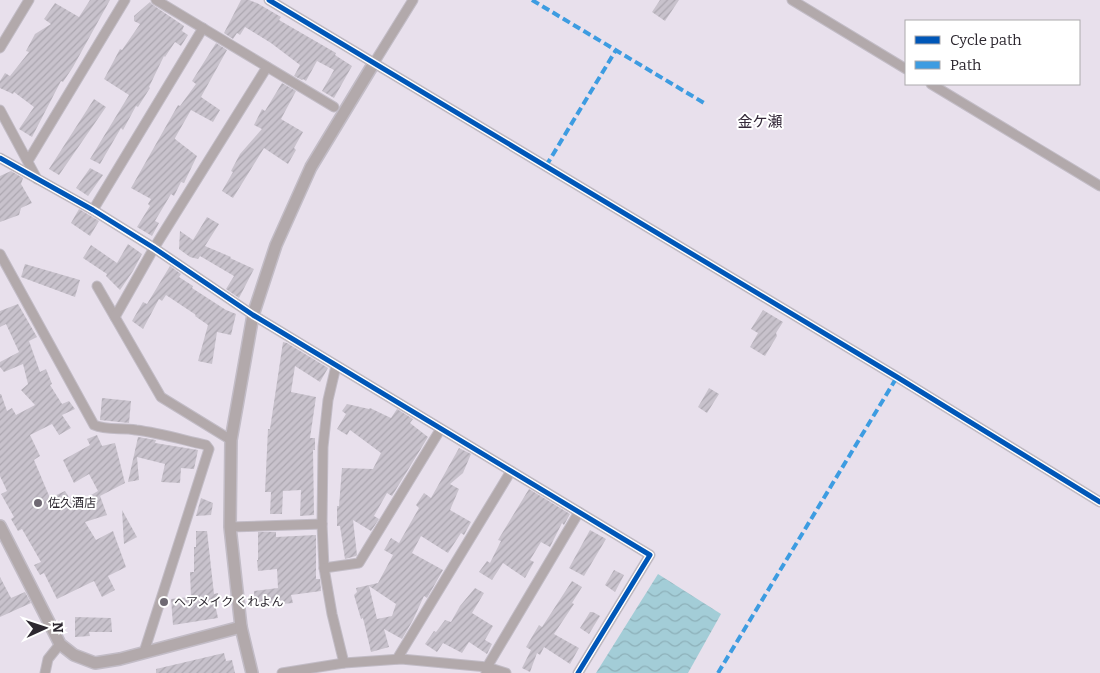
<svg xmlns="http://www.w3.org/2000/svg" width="1100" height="673" font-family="Bitter,'Noto Sans JP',serif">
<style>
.water{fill:url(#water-waves)}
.building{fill:url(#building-hatch);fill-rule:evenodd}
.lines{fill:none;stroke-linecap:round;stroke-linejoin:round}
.minor-casing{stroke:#c2bcc6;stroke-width:11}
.tertiary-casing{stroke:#c2bcc6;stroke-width:14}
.minor{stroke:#b2a9ab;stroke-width:9}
.tertiary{stroke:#b2a9ab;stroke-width:11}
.quiet{stroke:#3d9ce1;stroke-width:4;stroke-dasharray:8 4;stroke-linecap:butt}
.cycleway-casing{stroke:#fff;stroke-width:8}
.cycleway{stroke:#0057b8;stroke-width:5}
.poi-dot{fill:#6e6872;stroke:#fff;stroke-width:2}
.labels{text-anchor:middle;stroke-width:4;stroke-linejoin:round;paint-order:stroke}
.poi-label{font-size:12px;fill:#2d2830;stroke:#fff;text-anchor:start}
.quarter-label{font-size:15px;fill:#352a3a;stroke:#fff}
</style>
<defs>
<pattern id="water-waves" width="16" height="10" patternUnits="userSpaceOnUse" patternTransform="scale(1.25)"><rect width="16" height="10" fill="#a3cdd7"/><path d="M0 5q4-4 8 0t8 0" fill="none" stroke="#8db0b9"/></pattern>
<pattern id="building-hatch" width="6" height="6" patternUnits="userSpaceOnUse" patternTransform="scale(1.25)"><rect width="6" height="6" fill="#c8c2cc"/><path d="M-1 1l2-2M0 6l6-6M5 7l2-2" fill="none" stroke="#aca7b0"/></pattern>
</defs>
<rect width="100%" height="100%" fill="#e8e0ec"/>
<!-- water -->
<path class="water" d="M658 574 721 614 688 673H596Z"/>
<!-- building -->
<g class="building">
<path d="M90 0H110L73 67 63 82 61 81 32 137 19 129 34 107 14 92 13 94 0 88V81L5 73 10 76 29 52 26 51 35 34 51 24 44 19 55 3 79 17Z"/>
<path d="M241 0H249L257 3 281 17 279 20 336 53 335 55 352 66 334 98 322 91 334 70 317 61 306 81 303 79 302 80 294 76 300 65 271 43 245 27 240 35 237 33 233 39 224 33Z"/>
<path d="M660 0H679L665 21 652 12Z"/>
<path d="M150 2 153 5 184 26 182 31 188 35 181 46 175 42 165 57 164 56 149 87 150 88 138 107 136 106 123 130 121 128 100 164 90 159 129 95 104 79 120 49 122 50 140 24 134 21V16Z"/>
<path d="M216 43 227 50 201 97 220 110 213 122 191 110 175 138V139L197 156 184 183 181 182 174 196 171 194 155 221 159 223 152 236 137 227 150 206 148 204 151 199 131 188 178 105 180 106 196 84 192 81Z"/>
<path d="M282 83 296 91 281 119 303 132 294 148 296 150 288 164 264 148 233 198 222 191 233 172 231 171 240 154 262 129 254 125 262 109 265 111Z"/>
<path d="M94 99 106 107 59 175 49 169Z"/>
<path d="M90 168 103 175 88 196 76 188Z"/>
<path d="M11 171 23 178 21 184 32 203 21 208 19 215 0 222V176Z"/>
<path d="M79 209 99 221 90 236 71 223Z"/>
<path d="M207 217 219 224 205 246 231 257 230 258 254 269 239 298 226 289 234 276 200 256 198 259 190 257 179 249 180 231 193 240Z"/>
<path d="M128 244 142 254 133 271 120 290 106 276 107 274 83 258 91 245 117 263Z"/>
<path d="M25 264 80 280 75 297 21 277Z"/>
<path d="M170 266 181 274 179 277 193 286 192 288 226 310 236 314 231 335 217 332 212 364 198 361 208 325 195 316 196 315 166 295 162 301 159 299 143 329 132 321 143 302 147 304Z"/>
<path d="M18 304 37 337 29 341 40 372 46 369 52 384 50 385 62 404 69 401 75 409 62 415 71 428 59 435 52 424 30 435 40 456 34 460 50 498 65 491 74 505 98 491 89 474 74 483 63 460 90 445 87 439 97 435 102 446 115 443 125 483 100 496 99 493 107 515 85 522 96 540 113 531 126 567 108 576 115 590 102 597 94 581 57 599 44 573 40 575 34 565 41 562 22 529 18 531 11 519 14 517 1 494 7 491 0 476V394H1L7 411 12 408 16 415 35 405 21 390 28 384 23 364 4 372 0 367V362L19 352 6 324 0 327V311Z"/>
<path d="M763 310 783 322 776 333 777 336 765 356 750 347 758 333 751 329Z"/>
<path d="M283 342 287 343 328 368 320 382 295 366 291 392 316 397 310 438H315V450H313L314 515 300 516 301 490 283 491 282 514H270L271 492H265L268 429H270Z"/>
<path d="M709 388 719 394 707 413 698 407Z"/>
<path d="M102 398 131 401 129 423 100 420Z"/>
<path d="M347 404 369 409 370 408 391 418 397 409 413 419 410 423 428 437 392 496 387 493 374 516 379 519 371 531 353 520 357 555 356 556 345 559 340 526H337V506H339L342 468 373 469 381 453 350 430 347 435 337 429 346 414 342 411Z"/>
<path d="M138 437 156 440 155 443 198 450 194 469 181 468 180 483 161 482 165 464 137 457 139 480 128 482Z"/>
<path d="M459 448 471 454 463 473 450 484 459 489 450 510 471 522 464 535 461 533 448 553 421 536 412 553 443 570 427 598 424 596 413 620 402 639 384 629 389 647 371 652 363 618 361 619 354 595 357 592 356 588 378 583 393 555 384 550 391 538 399 543 419 508 416 505 424 493 431 498ZM369 586 396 604 392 616 377 619Z"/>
<path d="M529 489 570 514 564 525 562 523 550 547 541 542 530 560 534 562 525 578 503 563 492 580 479 572 487 561 490 563 501 541 498 540Z"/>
<path d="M201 498 213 503 211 515 196 516Z"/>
<path d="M122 510 137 537 124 544Z"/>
<path d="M590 530 606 539 584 576 569 568Z"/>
<path d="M196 531H207L214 594 218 593 219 603 215 604 218 618 173 625 171 599 191 597 190 572H194V547H196Z"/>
<path d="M258 532H276V537L316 535V579H320L321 591 291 595 293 603 282 604V601L255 606 254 591 278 588 277 569 258 571 257 560H258Z"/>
<path d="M614 570 624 575 615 592 605 585Z"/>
<path d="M0 577 11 598 25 592 31 603 0 617Z"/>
<path d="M572 581 582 587 572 603 574 604 554 634 579 648 570 664 544 647 540 655 537 653 530 672 522 668 531 650 526 647 539 625 542 627Z"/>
<path d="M475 588 484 593 472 613 493 626 485 640 492 644 487 654 469 642 462 653 443 643 437 652 425 644 434 631 436 632 445 620 451 622 460 606Z"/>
<path d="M590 612H593L600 616 589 634 580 628Z"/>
<path d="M75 617 111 618 112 632H89L90 636 75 637Z"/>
<path d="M224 653 226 661 232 660 235 673H156V669Z"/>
</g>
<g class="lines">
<defs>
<g id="minor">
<path d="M156 0 334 107"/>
<path d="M269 0 897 377 1100 502"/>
<path d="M792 0 906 69"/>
<path d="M0 48 29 0"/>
<path d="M374 63 413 0"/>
<path d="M931 84 1100 186"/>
<path d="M0 110 37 179"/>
<path d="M0 158 93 210 154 248 253 315 650 555 578 673"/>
<path d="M28 161 125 0"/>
<path d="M93 210 203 28"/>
<path d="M0 254 94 425C107 431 122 427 136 430 160 433 183 440 206 445L209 449 144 652"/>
<path d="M97 286 161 397 231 440"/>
<path d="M115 317 154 248 267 67"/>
<path d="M336 366 328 400 323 447 322 524 324 568 332 614 344 663"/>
<path d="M230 527 322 524"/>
<path d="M324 568 359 563 440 430"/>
<path d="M397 659 511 471"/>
<path d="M486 672 487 667 579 512"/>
<path d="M45 673 48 659 60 644"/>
<path d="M282 673 344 663 401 659 487 667 506 673"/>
</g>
<g id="tertiary">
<path d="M0 526 60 644 74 655 95 663 120 659 241 627"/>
<path d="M252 673 241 627 230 527 231 440 253 315 276 245 311 167 374 63"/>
</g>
</defs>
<!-- minor casing -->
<use href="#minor" class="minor-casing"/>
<!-- tertiary casing -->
<use href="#tertiary" class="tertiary-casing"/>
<!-- minor -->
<use href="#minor" class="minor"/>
<!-- tertiary -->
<use href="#tertiary" class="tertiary"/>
<!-- quiet -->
<g class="quiet">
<path d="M532 0 704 103"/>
<path d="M546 166 616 50"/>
<path d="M718 673 897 377"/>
</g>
<defs>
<g id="cycleway">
<path d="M269 0 897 377 1100 502"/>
<path d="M0 158 93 210 154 248 253 315 650 555 578 673"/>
</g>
</defs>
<!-- cycleway casing -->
<use href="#cycleway" class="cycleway-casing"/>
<!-- cycleway -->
<use href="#cycleway" class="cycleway"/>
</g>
<!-- markers -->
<g class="poi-dot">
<circle cx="38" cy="503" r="5"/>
<circle cx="164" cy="602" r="5"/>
</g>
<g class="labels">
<!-- poi labels -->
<g class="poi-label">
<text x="48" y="507">佐久酒店</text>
<text x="174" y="606">ヘアメイク くれよん</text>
</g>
<!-- quarter labels -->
<g class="quarter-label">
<text x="760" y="127">金ケ瀬</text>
</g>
</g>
<!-- legend -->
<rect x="905" y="20" width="175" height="65" fill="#ffffff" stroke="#aba9ac"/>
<rect x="915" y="36" width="25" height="8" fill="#0057b8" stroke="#aba9ac"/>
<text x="950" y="45" font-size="15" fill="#2d2830">Cycle path</text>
<rect x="915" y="61" width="25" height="8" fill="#3d9ce1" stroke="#aba9ac"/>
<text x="950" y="70" font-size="15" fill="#2d2830">Path</text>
<!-- north arrow -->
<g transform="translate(45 628) rotate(87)" stroke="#ffffff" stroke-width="4" paint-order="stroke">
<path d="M0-4L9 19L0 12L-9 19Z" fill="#2d2830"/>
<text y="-8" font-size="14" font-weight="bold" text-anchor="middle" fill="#2d2830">N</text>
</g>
</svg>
